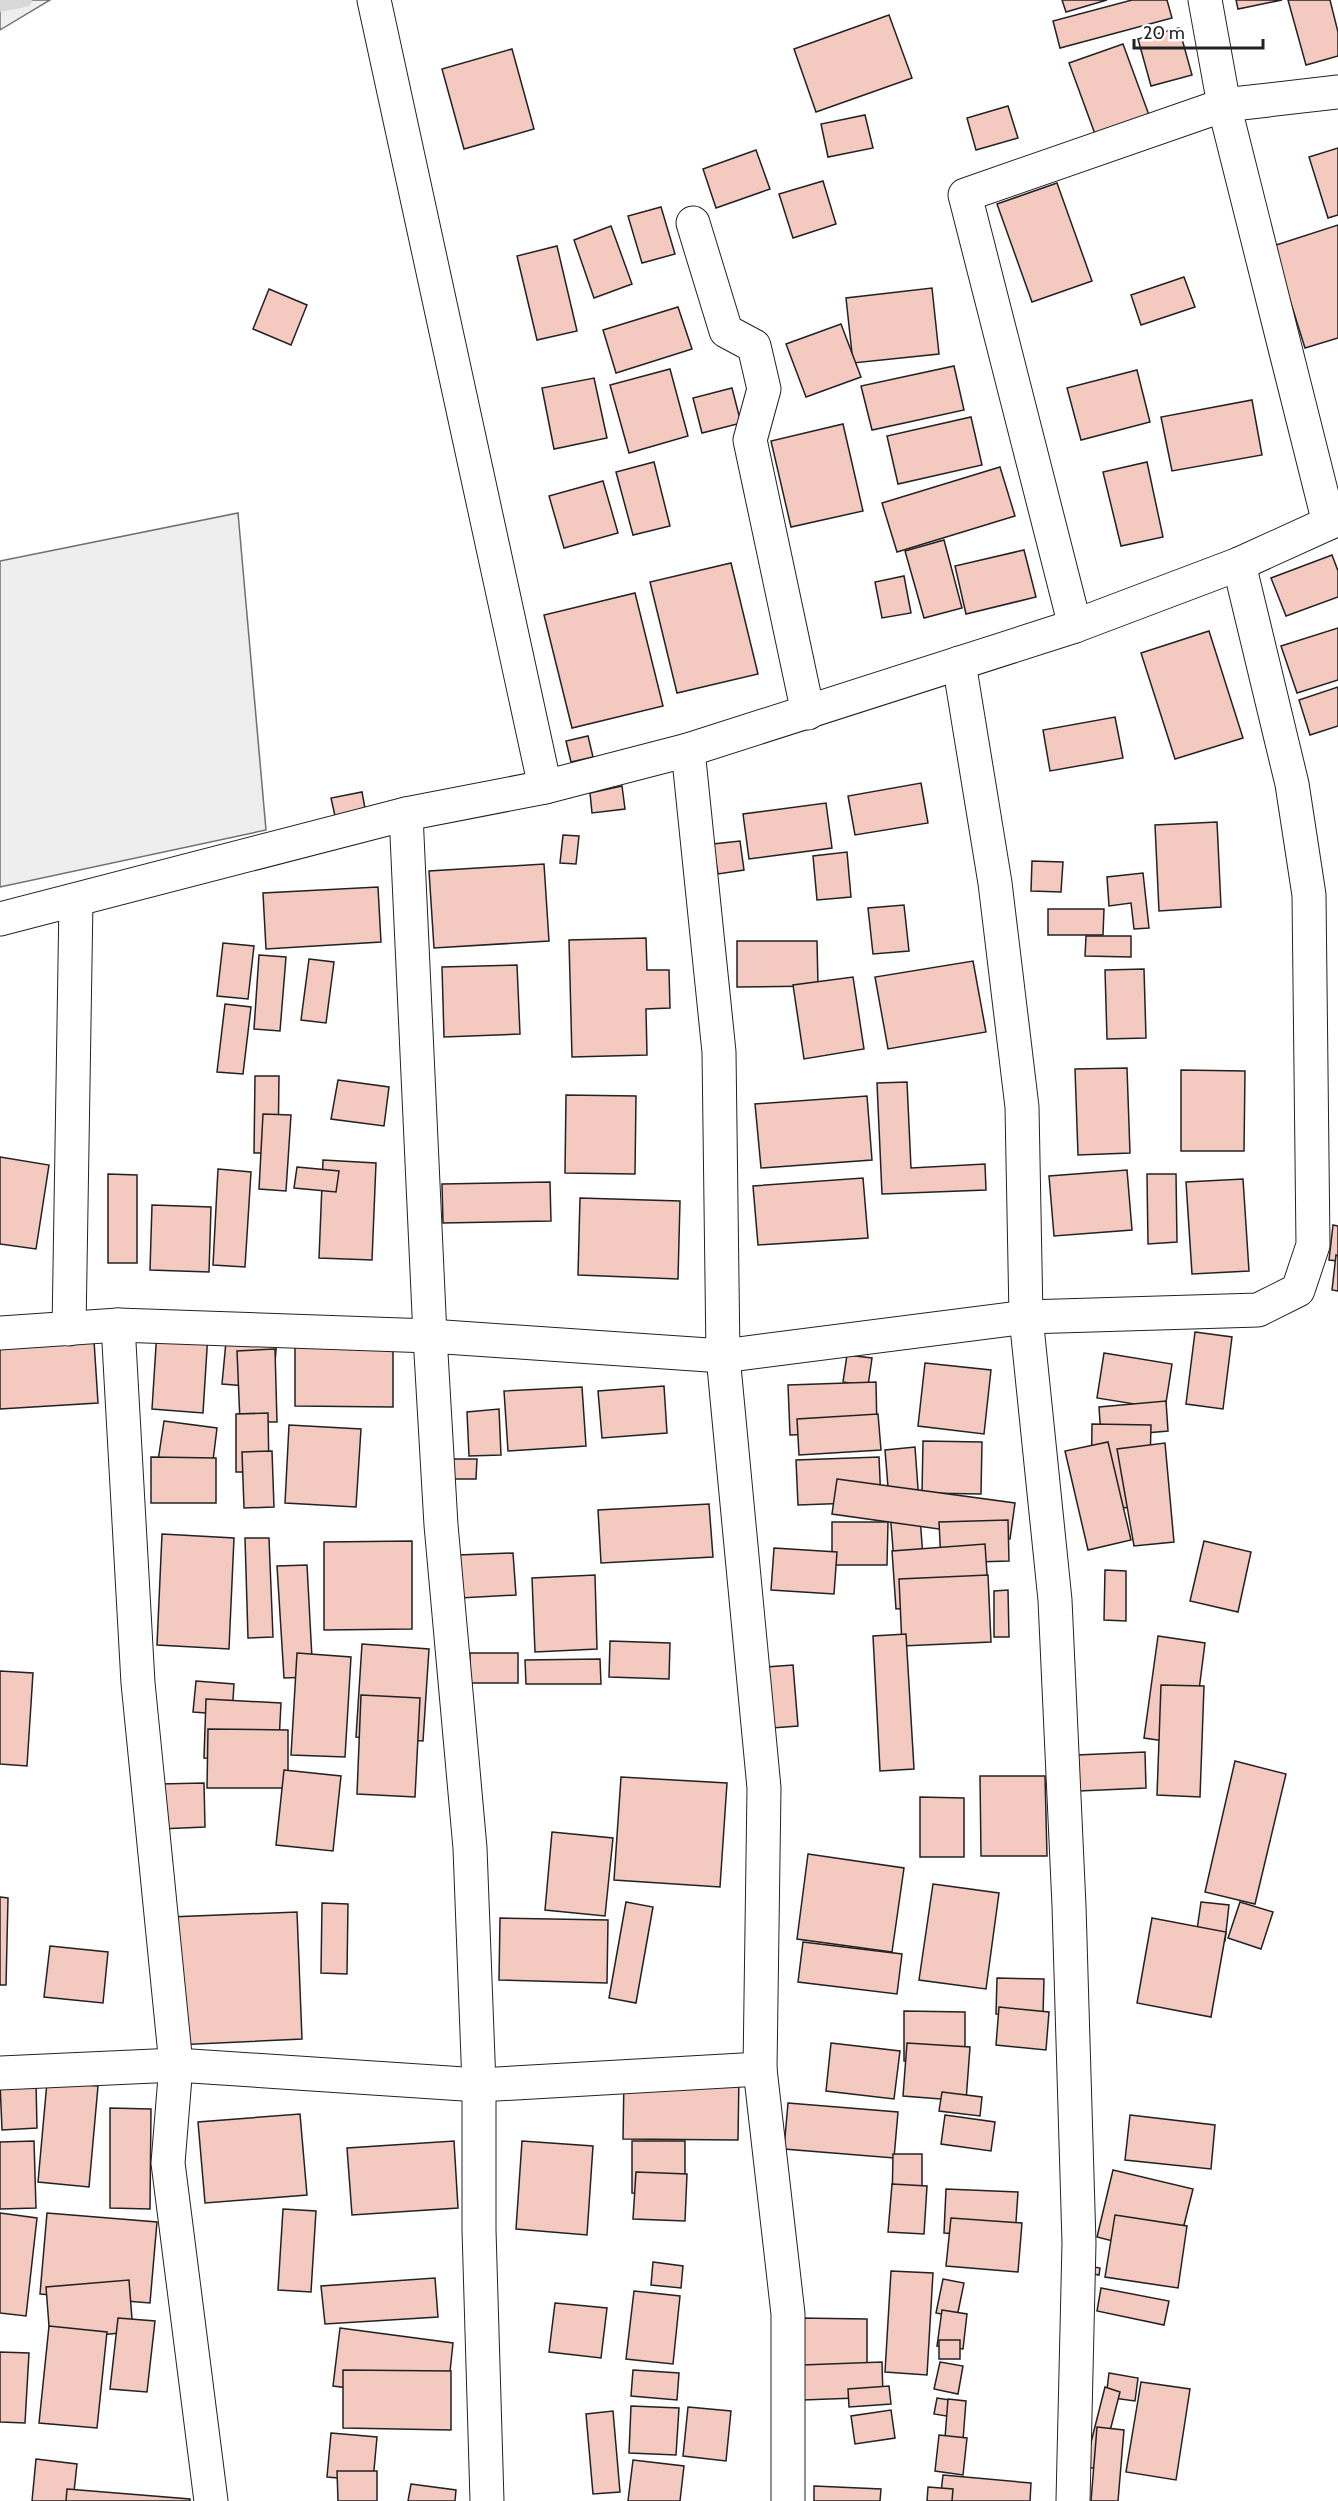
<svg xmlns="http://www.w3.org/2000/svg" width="1338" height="2501" font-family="Cabin,sans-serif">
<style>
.green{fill:#eee;stroke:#6f6f6f;stroke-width:1.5}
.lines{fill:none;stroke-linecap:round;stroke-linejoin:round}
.stream{stroke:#d9d9d9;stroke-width:14}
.building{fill:#f3c9c0;stroke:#222;stroke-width:1.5}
.minor-casing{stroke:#222;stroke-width:35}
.minor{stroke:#fff;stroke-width:33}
</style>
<rect width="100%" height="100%" fill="#fff"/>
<!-- green -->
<g class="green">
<path d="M0 0H50L0 30Z"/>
<path d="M238 513 266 830 0 887V561Z"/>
</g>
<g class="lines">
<!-- stream -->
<path class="stream" d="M0 5 25 0"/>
</g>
<!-- building -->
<g class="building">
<path d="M1062 0H1107L1066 12Z"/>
<path d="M1132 0H1167L1172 18 1060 48 1053 21Z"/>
<path d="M1236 0H1282L1238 9Z"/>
<path d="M1288 0H1330L1338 32V56L1306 65Z"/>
<path d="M889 15 912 78 816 112 794 49Z"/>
<path d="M1179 28 1192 75 1151 86 1138 39Z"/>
<path d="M1123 44 1149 115 1095 134 1069 63Z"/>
<path d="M512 49 534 129 464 149 442 69Z"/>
<path d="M1008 106 1018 138 976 150 967 118Z"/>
<path d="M865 115 873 148 828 157 821 124Z"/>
<path d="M1338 148V215L1328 218 1309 157Z"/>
<path d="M756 150 770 189 716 208 703 169Z"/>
<path d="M823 181 836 224 793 238 779 194Z"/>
<path d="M1057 183 1092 281 1032 302 997 204Z"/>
<path d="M661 207 675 254 642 263 628 216Z"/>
<path d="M1338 225V338L1305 348 1273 246Z"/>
<path d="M611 226 632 284 594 298 574 240Z"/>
<path d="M557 246 577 331 537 340 517 256Z"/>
<path d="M1184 277 1195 307 1141 325 1131 295Z"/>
<path d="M932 288 939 354 853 363 846 298Z"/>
<path d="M269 289 307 305 291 345 253 329Z"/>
<path d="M678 307 692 349 616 373 603 330Z"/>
<path d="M841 324 861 377 806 397 786 344Z"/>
<path d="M954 366 964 410 872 430 861 386Z"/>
<path d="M670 369 688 436 629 453 610 385Z"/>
<path d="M1137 370 1150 422 1081 440 1067 388Z"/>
<path d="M594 378 607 438 554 449 542 388Z"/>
<path d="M732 388 741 423 702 433 693 398Z"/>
<path d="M1252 400 1262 455 1172 471 1161 417Z"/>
<path d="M971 417 982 465 898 484 887 436Z"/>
<path d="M843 424 863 511 791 527 771 441Z"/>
<path d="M654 462 670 526 633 535 616 472Z"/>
<path d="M1147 462 1163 537 1121 546 1103 472Z"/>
<path d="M1000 467 1015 516 897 552 882 503Z"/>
<path d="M603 481 618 533 564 548 549 496Z"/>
<path d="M944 540 962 608 924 618 905 551Z"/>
<path d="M1024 550 1036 597 966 614 955 566Z"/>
<path d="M1332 555 1338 571V597L1286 616 1271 578Z"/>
<path d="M731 563 758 674 677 693 650 582Z"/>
<path d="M904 576 911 613 882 618 875 582Z"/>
<path d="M635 593 663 706 572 728 544 615Z"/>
<path d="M1338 628V680L1297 693 1281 646Z"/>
<path d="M1209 631 1243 738 1175 759 1141 653Z"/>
<path d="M1338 687V726L1310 735 1299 700Z"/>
<path d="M1115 717 1123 758 1050 771 1043 730Z"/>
<path d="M588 736 593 757 571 762 566 741Z"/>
<path d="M921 783 928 823 855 835 848 796Z"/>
<path d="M622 786 625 809 592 813 590 793Z"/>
<path d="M362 792 367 819 337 825 331 798Z"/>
<path d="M826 803 832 848 749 859 743 814Z"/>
<path d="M1217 822 1221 907 1159 911 1155 825Z"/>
<path d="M563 835 579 836 576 864 560 863Z"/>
<path d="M740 841 744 870 718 874 713 844Z"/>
<path d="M847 852 851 897 817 900 813 856Z"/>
<path d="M1032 861 1063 862 1061 892 1031 891Z"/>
<path d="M544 864 549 941 434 948 429 871Z"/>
<path d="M1143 873 1149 928 1134 929 1131 903 1109 906 1107 877Z"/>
<path d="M378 887 381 942 266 949 263 893Z"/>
<path d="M904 905 909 951 873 954 868 908Z"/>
<path d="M1048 909H1104L1103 935H1048Z"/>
<path d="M1086 936H1131V957L1085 956Z"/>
<path d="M646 938 647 970H669L670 1008 646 1009 647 1055 572 1057 569 940Z"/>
<path d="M737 941H817L818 986 737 987Z"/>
<path d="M223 943 254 946 248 999 217 996Z"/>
<path d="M259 955 286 957 280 1031 254 1029Z"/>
<path d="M309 959 334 962 326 1023 301 1020Z"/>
<path d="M973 961 986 1032 888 1049 875 977Z"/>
<path d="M517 965 520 1034 444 1037 442 967Z"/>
<path d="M1144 969 1146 1038 1107 1039 1105 970Z"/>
<path d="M853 977 864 1049 804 1059 793 985Z"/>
<path d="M225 1004 251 1007 243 1074 217 1072Z"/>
<path d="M1127 1068 1130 1153 1078 1155 1075 1069Z"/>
<path d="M1181 1070 1245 1071 1244 1151H1181Z"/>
<path d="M255 1076H279L278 1153H254Z"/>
<path d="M338 1080 389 1087 384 1126 331 1119Z"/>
<path d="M907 1082 911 1168 985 1164 986 1190 882 1194 877 1083Z"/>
<path d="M566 1095 636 1096 635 1174 565 1173Z"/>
<path d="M867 1096 872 1160 761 1168 755 1104Z"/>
<path d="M263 1114 291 1115 286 1191 259 1189Z"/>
<path d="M0 1157 49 1165 36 1249 0 1244Z"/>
<path d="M323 1160 376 1163 372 1260 319 1258Z"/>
<path d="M297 1167 339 1171 336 1192 294 1188Z"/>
<path d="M218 1169 251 1172 245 1267 213 1265Z"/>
<path d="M1127 1170 1132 1230 1054 1236 1049 1176Z"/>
<path d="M108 1174 137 1175V1263H108Z"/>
<path d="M1147 1174H1176L1177 1242 1148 1244Z"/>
<path d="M863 1178 868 1238 758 1245 753 1186Z"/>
<path d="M1243 1179 1249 1271 1192 1274 1186 1182Z"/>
<path d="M550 1182 551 1221 443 1223 442 1184Z"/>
<path d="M580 1198 680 1201 678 1279 578 1275Z"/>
<path d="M152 1205 211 1207 209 1272 150 1270Z"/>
<path d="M1333 1225 1338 1226V1261L1329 1260Z"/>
<path d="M1336 1255 1338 1256V1291L1332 1290Z"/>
<path d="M158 1314 209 1317 203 1413 152 1409Z"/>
<path d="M228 1320 278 1325 273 1388 222 1384Z"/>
<path d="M93 1325 98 1403 0 1409V1330Z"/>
<path d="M295 1328 393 1329V1407L295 1406Z"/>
<path d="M1195 1332 1232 1337 1223 1409 1186 1404Z"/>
<path d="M275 1349 277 1422H240L237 1351Z"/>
<path d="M1104 1353 1172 1364 1165 1409 1097 1398Z"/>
<path d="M847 1355 872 1358 868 1386 843 1382Z"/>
<path d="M925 1363 991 1370 984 1434 918 1426Z"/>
<path d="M876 1382 877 1432 790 1435 788 1385Z"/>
<path d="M664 1386 667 1433 602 1438 598 1391Z"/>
<path d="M582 1387 586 1446 508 1451 504 1391Z"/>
<path d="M1166 1401 1168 1431 1101 1437 1099 1407Z"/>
<path d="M499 1409 501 1455 469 1456 467 1412Z"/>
<path d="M268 1413 269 1472H236V1414Z"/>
<path d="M878 1414 881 1450 799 1455 797 1419Z"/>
<path d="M164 1421 217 1428 212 1469 158 1461Z"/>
<path d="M1092 1424 1151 1425 1149 1508 1091 1507Z"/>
<path d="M289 1425 361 1429 356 1507 285 1503Z"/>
<path d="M923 1441 982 1442 981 1494 922 1493Z"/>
<path d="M1108 1442 1131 1540 1088 1550 1065 1451Z"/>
<path d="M1165 1443 1174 1542 1134 1546 1117 1449Z"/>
<path d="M915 1447 923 1558 894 1561 885 1450Z"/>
<path d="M272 1451 274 1507 244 1508 242 1452Z"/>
<path d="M151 1457 216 1458V1503H151Z"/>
<path d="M879 1457 881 1502 798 1505 796 1460Z"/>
<path d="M452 1459H477L476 1479H452Z"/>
<path d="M837 1479 1015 1503 1010 1539 832 1514Z"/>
<path d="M709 1504 713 1557 601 1563 598 1510Z"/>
<path d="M1008 1520 1009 1561 941 1563 939 1522Z"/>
<path d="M832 1522H888L887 1565H832Z"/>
<path d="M162 1534 234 1538 229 1649 157 1645Z"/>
<path d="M245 1538H269L273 1637 248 1638Z"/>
<path d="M412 1541V1629L324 1630V1542Z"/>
<path d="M1204 1541 1251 1552 1238 1612 1190 1601Z"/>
<path d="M985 1544 989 1603 896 1609 892 1551Z"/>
<path d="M774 1548 837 1552 834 1594 771 1590Z"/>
<path d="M513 1553 516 1595 460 1598 458 1555Z"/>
<path d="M307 1565 313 1677 284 1678 277 1566Z"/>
<path d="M1105 1570 1126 1571V1621L1104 1620Z"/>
<path d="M595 1575 597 1649 535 1652 532 1578Z"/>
<path d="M988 1575 991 1642 902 1646 899 1579Z"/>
<path d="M1008 1590 1009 1637H994V1591Z"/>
<path d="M906 1634 914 1769 880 1771 873 1636Z"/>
<path d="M1158 1636 1205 1643 1192 1745 1144 1738Z"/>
<path d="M610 1641 670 1643 669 1679 609 1677Z"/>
<path d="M362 1644 429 1649 423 1741 356 1737Z"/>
<path d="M297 1653 351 1657 345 1757 291 1755Z"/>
<rect x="470" y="1653" width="48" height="30"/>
<path d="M600 1659 601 1684H526L525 1660Z"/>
<path d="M793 1665 798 1726 772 1728 766 1667Z"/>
<path d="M0 1671 33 1673 27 1766 0 1764Z"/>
<path d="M196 1681 234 1684 232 1715 193 1712Z"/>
<path d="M1161 1685 1204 1686 1200 1797 1157 1795Z"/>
<path d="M361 1695 420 1698 415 1797 357 1794Z"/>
<path d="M206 1699 281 1703 278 1761 204 1758Z"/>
<path d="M208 1729 288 1730V1788H207Z"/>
<path d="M1145 1752 1146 1788 1079 1791 1077 1755Z"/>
<path d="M1235 1761 1286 1774 1255 1904 1205 1892Z"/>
<path d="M284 1770 341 1776 333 1851 276 1845Z"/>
<path d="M980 1776H1045L1047 1856H981Z"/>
<path d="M621 1777 727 1783 720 1887 614 1880Z"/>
<path d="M204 1783 205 1827 160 1829 159 1784Z"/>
<path d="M920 1797 964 1798V1857H920Z"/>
<path d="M552 1832 613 1838 605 1916 545 1910Z"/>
<path d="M808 1854 904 1868 892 1952 797 1939Z"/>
<path d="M933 1884 999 1893 986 1989 919 1980Z"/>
<path d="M0 1897 8 1898 6 1985H0Z"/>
<path d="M626 1902 653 1907 636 2003 609 1998Z"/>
<path d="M1201 1902 1229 1905 1225 1941 1196 1937Z"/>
<path d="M1240 1902 1273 1912 1261 1949 1228 1938Z"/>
<path d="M322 1903 348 1904 347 1974 321 1973Z"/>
<path d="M297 1912 302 2039 175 2045 170 1917Z"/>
<path d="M500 1918 608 1920 607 1983 499 1980Z"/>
<path d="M1152 1918 1226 1932 1211 2017 1137 2003Z"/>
<path d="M803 1942 902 1954 897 1994 798 1982Z"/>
<path d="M50 1946 108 1952 103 2003 44 1997Z"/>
<path d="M997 1978 1044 1979 1043 2015 996 2014Z"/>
<path d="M999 2007 1049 2012 1046 2050 996 2045Z"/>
<path d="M904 2011 965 2012V2062L904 2061Z"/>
<path d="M831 2043 900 2051 894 2099 826 2091Z"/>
<path d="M907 2043 970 2047 966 2101 903 2096Z"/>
<path d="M624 2075H739L738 2140 623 2139Z"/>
<path d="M0 2082H36L37 2128 2 2130Z"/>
<path d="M47 2082 98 2086 89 2187 38 2182Z"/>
<path d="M942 2092 982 2097 980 2116 939 2111Z"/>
<path d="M788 2103 898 2112 894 2158 784 2149Z"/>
<path d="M110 2108 151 2109 150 2209 110 2208Z"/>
<path d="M300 2114 307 2195 205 2203 198 2122Z"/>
<path d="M945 2115 995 2122 991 2151 941 2144Z"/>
<path d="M1130 2115 1215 2125 1211 2169 1125 2160Z"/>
<path d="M34 2141 36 2208 0 2209V2142Z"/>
<path d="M454 2141 458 2208 352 2215 347 2148Z"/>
<path d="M522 2141 593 2146 587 2235 516 2229Z"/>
<path d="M632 2141H685V2194L632 2193Z"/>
<path d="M893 2154H922V2205H892Z"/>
<path d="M1113 2170 1193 2189 1176 2257 1097 2237Z"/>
<path d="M636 2172 687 2174 685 2221 633 2219Z"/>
<path d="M892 2184 927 2186 924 2234 888 2232Z"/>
<path d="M946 2189 1018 2192 1015 2237 944 2233Z"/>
<path d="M283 2209 316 2211 311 2292 278 2290Z"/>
<path d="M0 2213 37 2218 26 2316 0 2313Z"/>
<path d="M47 2213 157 2222 150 2303 40 2294Z"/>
<path d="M1115 2215 1187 2226 1178 2288 1105 2277Z"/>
<path d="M951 2218 1022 2223 1018 2272 946 2266Z"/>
<path d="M653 2262 683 2266 681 2288 651 2285Z"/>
<path d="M1089 2266 1100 2268 1099 2275 1088 2273Z"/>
<path d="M891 2271 933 2273 927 2375 885 2372Z"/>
<path d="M435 2278 438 2317 325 2324 321 2286Z"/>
<path d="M943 2279 964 2283 957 2317 936 2313Z"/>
<path d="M129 2280 133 2332 50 2339 46 2287Z"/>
<path d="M1101 2288 1169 2301 1164 2325 1097 2311Z"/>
<path d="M634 2291 680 2296 673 2364 626 2359Z"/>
<path d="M555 2303 607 2308 601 2358 549 2352Z"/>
<path d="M942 2310 967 2314 963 2349 937 2346Z"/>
<path d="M118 2318 155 2321 147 2392 110 2389Z"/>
<path d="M799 2318 867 2319V2368L799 2369Z"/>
<path d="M49 2326 107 2332 97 2428 39 2423Z"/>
<path d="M340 2328 453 2343 447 2400 333 2386Z"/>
<rect x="939" y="2340" width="21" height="19"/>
<path d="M0 2352 29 2353 25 2423 0 2422Z"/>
<path d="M882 2362 883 2397 803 2400 802 2365Z"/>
<path d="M940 2362 963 2366 958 2394 934 2389Z"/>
<path d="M343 2370 451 2371V2430L343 2428Z"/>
<path d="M633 2370 679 2373 677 2400 631 2396Z"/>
<path d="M1109 2373 1138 2378 1135 2401 1106 2397Z"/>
<path d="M1141 2382 1190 2389 1176 2480 1126 2472Z"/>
<path d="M889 2386 891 2404 849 2407 848 2389Z"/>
<path d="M1105 2387 1120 2392 1100 2470 1085 2466Z"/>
<path d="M937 2398 956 2401 952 2417 934 2414Z"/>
<path d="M948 2399 966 2401 963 2440 945 2438Z"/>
<path d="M631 2406 679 2408 676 2455 629 2453Z"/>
<path d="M688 2407 731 2411 726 2461 683 2456Z"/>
<path d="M891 2410 895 2438 855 2444 851 2416Z"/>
<path d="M613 2411 620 2492 593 2494 586 2414Z"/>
<path d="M1097 2427 1124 2430 1118 2501H1091Z"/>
<path d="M331 2433 377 2437 373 2481 327 2477Z"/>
<path d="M939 2435 967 2438 963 2475 935 2471Z"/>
<path d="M36 2459 77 2464 73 2501H32Z"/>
<path d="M633 2460 684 2466 680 2501H628Z"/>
<path d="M337 2471H377V2501H338Z"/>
<path d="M943 2475 1031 2483 1030 2501H940Z"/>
<path d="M411 2484 456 2490 455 2501H408Z"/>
<path d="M814 2486 881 2489 880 2501H814Z"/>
<path d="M928 2487 953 2489 952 2501H927Z"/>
<path d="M67 2489 190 2499V2501H66Z"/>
</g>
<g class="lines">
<defs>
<g id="minor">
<path d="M374 0 545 787"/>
<path d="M1205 0 1224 105 1329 523"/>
<path d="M693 223 726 331 754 346 764 389 750 440 808 713"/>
<path d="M1075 626 965 195 1224 105 1338 92"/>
<path d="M959 663 995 883 1022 1107 1026 1317 1055 1600 1069 1906 1079 2243 1073 2501"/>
<path d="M688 750 719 1052 723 1356 764 1788 760 2069 788 2314V2501"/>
<path d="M406 814 430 1336 441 1525 470 1848 479 2085V2230L487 2501"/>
<path d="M0 919 406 814 545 787 688 750 1075 626 1239 564 1329 523 1338 516"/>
<path d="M118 1325 138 1683 176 2065 168 2163 211 2501"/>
<path d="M69 1329 76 901"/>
<path d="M0 1333 118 1325 430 1336 723 1356 1026 1317 1258 1310 1298 1290 1313 1245 1309 895 1292 784 1239 564"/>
<path d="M0 2073 176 2065 479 2085 760 2069"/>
</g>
</defs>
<!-- minor casing -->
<use href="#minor" class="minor-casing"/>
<!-- minor -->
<use href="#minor" class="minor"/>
</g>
<!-- scale -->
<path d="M1134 39v9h129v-9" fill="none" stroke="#222222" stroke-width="3"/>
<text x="1143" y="39" font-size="18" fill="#222222" stroke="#ffffff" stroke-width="4.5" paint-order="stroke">20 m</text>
</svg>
